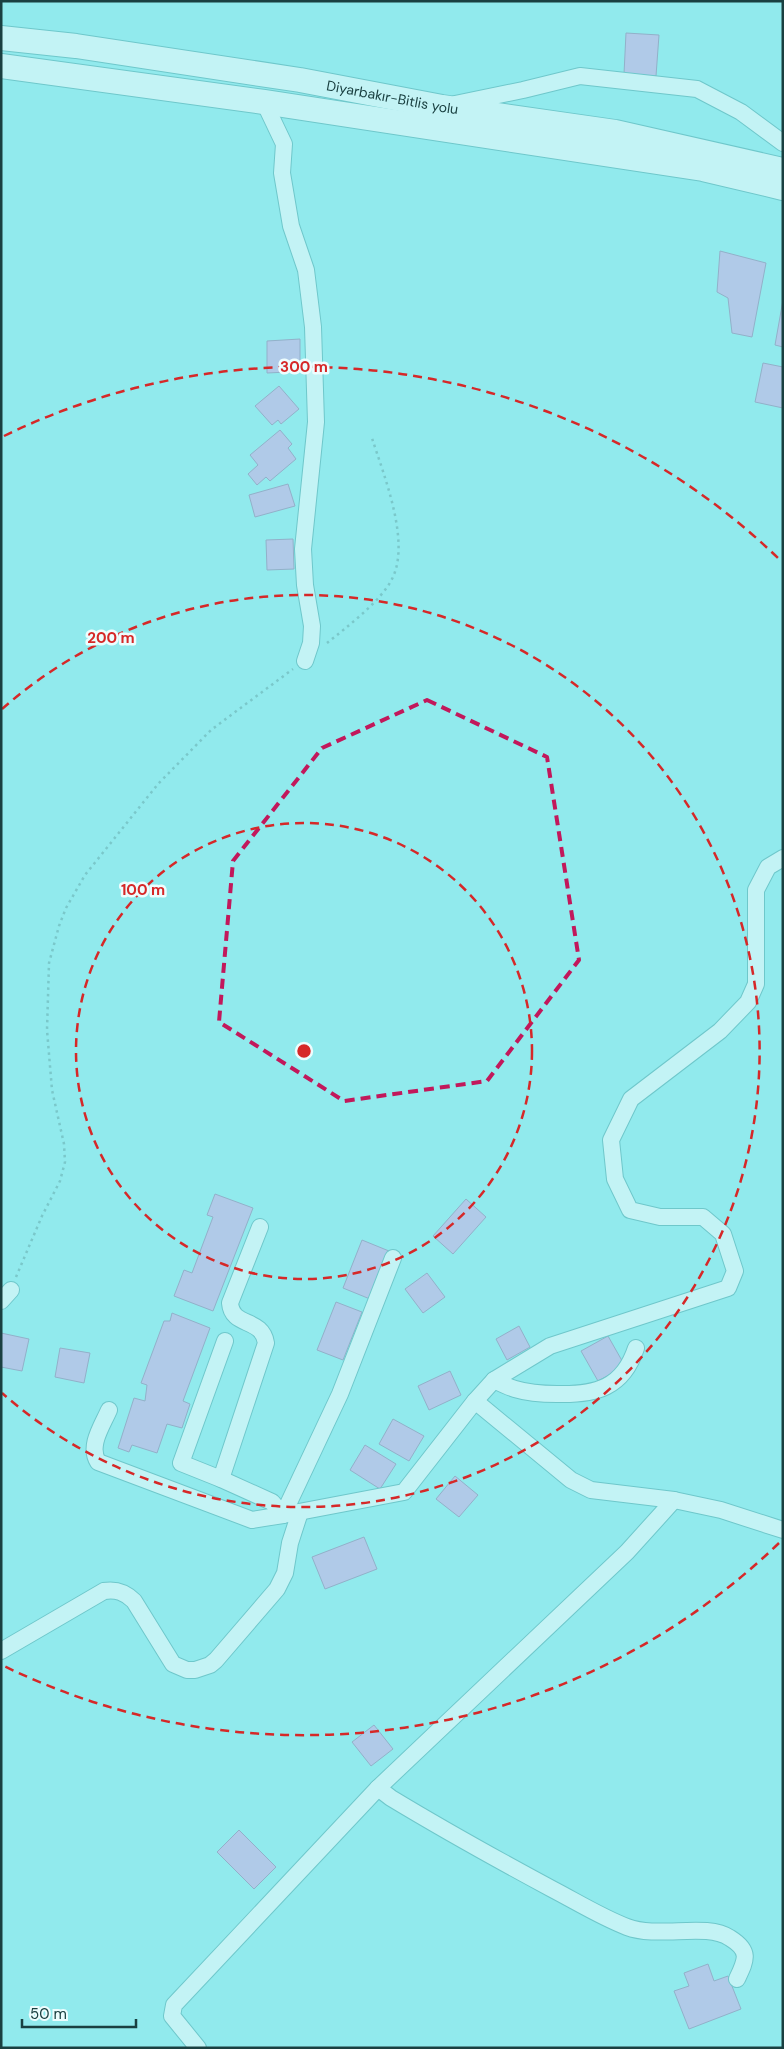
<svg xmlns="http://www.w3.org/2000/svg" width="784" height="2049" font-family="'DM Sans',sans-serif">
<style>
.building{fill:#d5a4e3;stroke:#926c9d}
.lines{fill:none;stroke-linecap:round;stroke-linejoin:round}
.minor-casing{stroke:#449fa2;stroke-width:18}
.highway-casing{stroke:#449fa2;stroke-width:26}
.path{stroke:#5d9fa1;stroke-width:2.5;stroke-dasharray:2.5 4;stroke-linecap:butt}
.minor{stroke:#fff;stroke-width:16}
.highway{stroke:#fff;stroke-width:24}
.marked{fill:none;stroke:#c2185b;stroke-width:4;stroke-dasharray:10 6;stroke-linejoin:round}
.ring{fill:none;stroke:#d62828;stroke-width:2.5;stroke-dasharray:9 6}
.labels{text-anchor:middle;stroke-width:5;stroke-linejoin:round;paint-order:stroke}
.street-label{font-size:14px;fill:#1a4041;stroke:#edfdfe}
.centre{fill:#d62828;stroke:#edfdfe;stroke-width:2.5}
.ring-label{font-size:15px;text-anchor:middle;font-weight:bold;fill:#d62828;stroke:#edfdfe;stroke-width:5;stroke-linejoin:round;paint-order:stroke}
</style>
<rect width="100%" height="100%" fill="#91eaed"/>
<!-- building -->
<g class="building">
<path d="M626 33 659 35 656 76 624 74Z"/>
<path d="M720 251 766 263 752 337 732 333 728 298 717 292Z"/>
<path d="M783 300V347L775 345Z"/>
<path d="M300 339V362L295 364V368L288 372 267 373V341Z"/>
<path d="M763 363 783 367V408L755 402Z"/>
<path d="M279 386 299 409 281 424 278 420 272 425 255 406Z"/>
<path d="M280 430 292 444 288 448 296 459 270 481 266 477 257 485 248 474 258 465 250 455Z"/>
<path d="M288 484 295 506 255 517 249 495Z"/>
<path d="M293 539 294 569 267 570 266 540Z"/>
<path d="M215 1194 253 1208 213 1311 174 1296 184 1270 192 1273 213 1217 207 1215Z"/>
<path d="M466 1199 486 1217 453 1254 433 1236Z"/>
<path d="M362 1240 389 1251 370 1299 343 1288Z"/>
<path d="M427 1273 445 1297 423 1313 405 1289Z"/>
<path d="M336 1302 362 1312 343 1360 317 1350Z"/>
<path d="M172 1313 210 1328 183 1401 190 1404 182 1428 167 1424 157 1453 132 1445 129 1452 118 1448 134 1398 145 1401 147 1385 141 1383 164 1321H170Z"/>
<path d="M519 1326 530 1347 507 1360 496 1339Z"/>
<path d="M1 1333 29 1339 22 1371 1 1367Z"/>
<path d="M608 1336 625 1366 598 1381 581 1351Z"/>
<path d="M60 1348 90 1353 84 1383 55 1377Z"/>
<path d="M450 1371 461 1395 429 1410 418 1386Z"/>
<path d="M393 1419 424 1436 409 1461 379 1444Z"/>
<path d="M365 1445 396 1464 380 1489 350 1470Z"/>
<path d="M455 1476 478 1495 459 1517 436 1499Z"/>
<path d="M364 1537 377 1569 325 1589 312 1557Z"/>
<path d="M374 1725 393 1749 371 1766 352 1742Z"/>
<path d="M239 1830 276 1867 254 1889 217 1852Z"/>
<path d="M708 1964 714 1981 728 1976 741 2009 689 2029 674 1991 689 1986 684 1973Z"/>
</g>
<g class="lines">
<defs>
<g id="minor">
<path d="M264 102 284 144 282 173 291 226 306 270 313 327 316 422 303 549 305 585 312 626 311 643 305 661"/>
<path d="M455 104 523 90 580 76 697 89 741 112 783 143"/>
<path d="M1 1301 11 1290"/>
<path d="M225 1341 181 1463 221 1479 272 1502 283 1515"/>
<path d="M494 1380C500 1383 508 1387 515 1389 528 1393 544 1394 557 1394 596 1395 623 1388 636 1348"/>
<path d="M475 1401 571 1480 591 1490 674 1500 721 1510 783 1530"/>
<path d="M109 1410C102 1426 88 1446 98 1462L252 1520 283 1515 404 1492 475 1401 494 1380 550 1346 728 1288 735 1271 723 1234 703 1217H660L630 1210 615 1179 611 1140 631 1099 720 1031 748 1002 756 984V890L768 867 783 858"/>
<path d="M221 1479 266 1343C262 1317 232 1328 230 1303L260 1227"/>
<path d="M283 1515 340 1394 393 1258"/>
<path d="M1 1651 104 1591C116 1589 125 1592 134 1601L173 1664 187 1670H195L210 1665 216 1660 277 1589 285 1573 290 1543 300 1512"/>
<path d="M378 1788 391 1798C444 1830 498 1860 552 1889 577 1902 601 1917 627 1927 659 1939 706 1922 730 1938 751 1951 746 1960 737 1979"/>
<path d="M198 2048 172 2016 174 2005 378 1788 627 1552 674 1500"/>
</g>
<g id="highway">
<path id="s1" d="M1 38 76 46 300 80 442 107 615 132 783 170"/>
<path d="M1 66 264 102 703 169 783 188"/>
</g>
</defs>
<!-- minor casing -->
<use href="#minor" class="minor-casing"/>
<!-- highway casing -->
<use href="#highway" class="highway-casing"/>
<!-- path -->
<g class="path">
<path d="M327 643C347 627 381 601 392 579 411 542 384 476 372 438"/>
<path d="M16 1277 42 1216 60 1181 65 1162 64 1144 52 1090 47 1030 49 963 59 926 66 908 85 875 158 784 211 730 293 669"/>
</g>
<!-- minor -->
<use href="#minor" class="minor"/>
<!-- highway -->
<use href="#highway" class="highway"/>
</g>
<!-- marked area -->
<path d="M0 0H784V2049H0ZM427 700 547 757 579 960 487 1081 344 1101 219 1022 233 861 322 748Z" fill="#91eaed" fill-opacity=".55" fill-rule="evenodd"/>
<path class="marked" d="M427 700 547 757 579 960 487 1081 344 1101 219 1022 233 861 322 748Z"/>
<!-- distance rings -->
<g class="ring">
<circle cx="304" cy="1051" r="228"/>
<path d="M2 709A456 456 0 1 1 2 1393"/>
<path d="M779 1543A684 684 0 0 1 4 1666M4 436A684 684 0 0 1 779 559"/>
</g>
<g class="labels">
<!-- street labels -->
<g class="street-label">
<text dy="5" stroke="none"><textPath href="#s1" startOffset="396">Diyarbakır-Bitlis yolu</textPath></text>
</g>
</g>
<circle cx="304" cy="1051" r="8" class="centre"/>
<g class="ring-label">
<text x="304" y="372">300 m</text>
<text x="111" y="643">200 m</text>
<text x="143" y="895">100 m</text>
</g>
<!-- border -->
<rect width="784" height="2049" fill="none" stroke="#1a4041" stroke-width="5"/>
<!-- scale -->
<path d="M22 2019v8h114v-8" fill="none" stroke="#1a4041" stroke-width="2.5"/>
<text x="30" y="2019" font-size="15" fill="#1a4041" stroke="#edfdfe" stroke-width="4" paint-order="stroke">50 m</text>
</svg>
